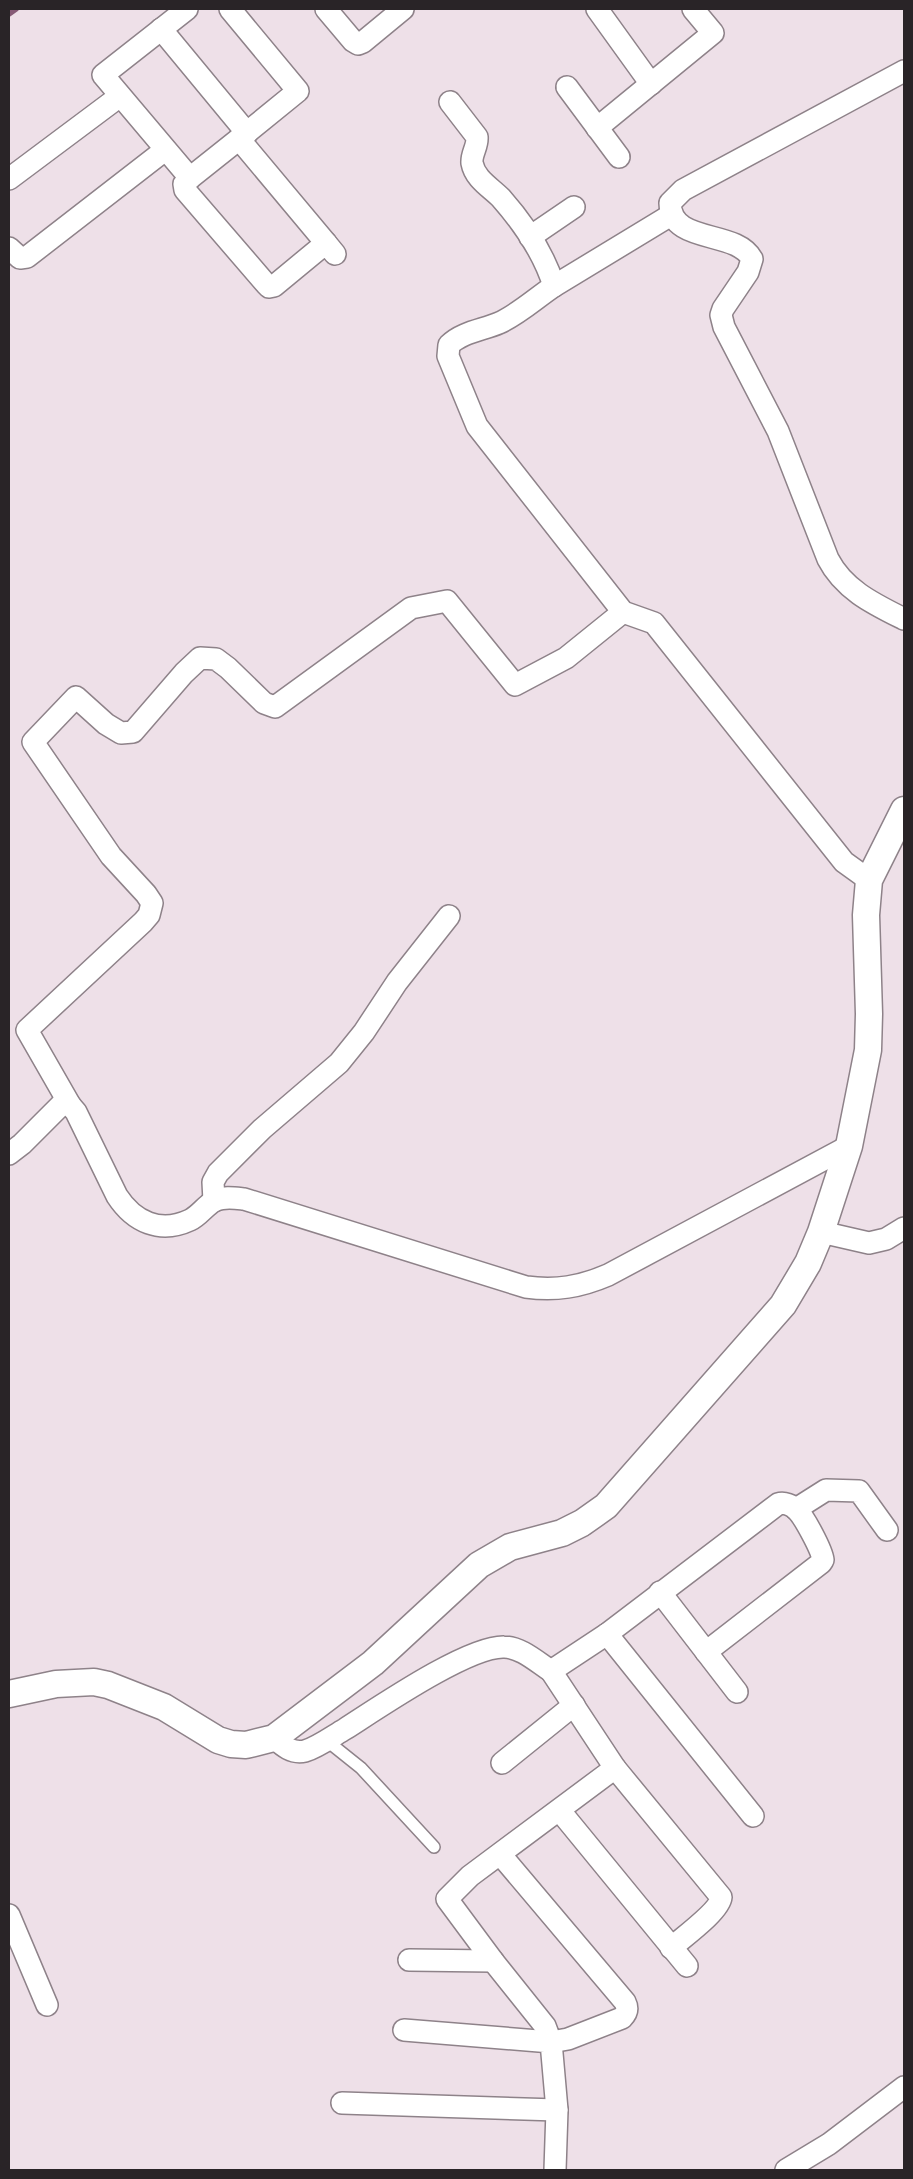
<svg xmlns="http://www.w3.org/2000/svg" width="913" height="2179" font-family="Manrope,sans-serif">
<style>
.lines{fill:none;stroke-linecap:round;stroke-linejoin:round}
.stream{stroke:#875b76;stroke-width:5.5}
.service-casing{stroke:#8e8289;stroke-width:14}
.minor-casing{stroke:#8e8289;stroke-width:24}
.tertiary-casing{stroke:#8e8289;stroke-width:29}
.service{stroke:#fff;stroke-width:11}
.minor{stroke:#fff;stroke-width:21}
.tertiary{stroke:#fff;stroke-width:26}
</style>
<rect width="100%" height="100%" fill="#eee0e8"/>
<g class="lines">
<!-- stream -->
<path class="stream" d="M9 14 16 9"/>
<defs>
<path id="service" d="M326 1740 361 1768 434 1847"/>
<g id="minor">
<path d="M187 9 103 75 190 178 184 184 185 190 266 284 269 287 274 286 326 243 335 254"/>
<path d="M230 9 298 91 239 139"/>
<path d="M326 9 353 41 358 44 363 42 403 9"/>
<path d="M597 9 651 84"/>
<path d="M161 29 247 133"/>
<path d="M904 71 683 190 670 203C671 245 736 229 752 259L748 272 723 309 721 315 724 327 778 431 828 559C844 590 874 604 904 619"/>
<path d="M567 87 619 157"/>
<path d="M450 102 477 137C478 146 471 154 472 163 475 179 490 187 501 198 523 223 544 254 554 286 536 298 519 314 499 323 483 330 462 332 449 345L448 356 477 426 623 612 654 623 844 862 869 880"/>
<path d="M597 128 713 33 693 9"/>
<path d="M190 178 239 139 326 243"/>
<path d="M9 179 120 96"/>
<path d="M530 237 574 207"/>
<path d="M9 248 20 258 27 257 165 150"/>
<path d="M554 286 671 215"/>
<path d="M70 1105 27 1030 143 922 149 915 152 903 146 894 111 856 33 742 76 697 106 724 121 733 133 732 184 673 200 658 216 659 228 668 264 703 275 707 411 608 447 601 515 685 566 658 623 612"/>
<path d="M9 1154 22 1144 61 1105H70L76 1112 117 1196C134 1222 160 1234 190 1220 199 1216 205 1206 214 1201 223 1196 235 1198 244 1199L526 1287C556 1291 580 1287 608 1275L849 1146"/>
<path d="M214 1201 213 1182 218 1173 262 1129 339 1063 364 1032 397 982 449 916"/>
<path d="M821 1232 869 1243 886 1239 904 1228"/>
<path d="M796 1509 826 1490 859 1491 887 1530"/>
<path d="M660 1592 737 1692"/>
<path d="M607 1634 753 1816"/>
<path d="M274 1738C283 1746 292 1754 305 1751 318 1747 333 1736 345 1729 378 1708 468 1646 504 1647 521 1647 537 1662 551 1671"/>
<path d="M502 1763 574 1705"/>
<path d="M560 1811 687 1966"/>
<path d="M500 1854 625 2002C628 2008 628 2012 622 2018L568 2039 551 2042 545 2026 493 1961 447 1899 470 1876 615 1768"/>
<path d="M9 1915 47 2005"/>
<path d="M671 1948C682 1938 720 1911 721 1897L615 1768 551 1671 607 1634 778 1504C784 1502 792 1505 797 1510 804 1517 822 1550 823 1560L821 1563 706 1652"/>
<path d="M409 1960 493 1961"/>
<path d="M404 2030 551 2042 557 2110 555 2170"/>
<path d="M342 2103 557 2110"/>
<path d="M786 2170 829 2144 904 2087"/>
</g>
<path id="tertiary" d="M9 1694 56 1684 94 1682 108 1685 164 1707 218 1740 231 1744 246 1745 274 1738 373 1663 479 1565 510 1547 562 1533 582 1523 606 1506 783 1305 808 1263 821 1232 849 1146 868 1050 869 1014 866 915 869 880 904 810"/>
</defs>
<!-- service casing -->
<use href="#service" class="service-casing"/>
<!-- minor casing -->
<use href="#minor" class="minor-casing"/>
<!-- tertiary casing -->
<use href="#tertiary" class="tertiary-casing"/>
<!-- service -->
<use href="#service" class="service"/>
<!-- minor -->
<use href="#minor" class="minor"/>
<!-- tertiary -->
<use href="#tertiary" class="tertiary"/>
</g>
<!-- border -->
<rect width="913" height="2179" fill="none" stroke="#292427" stroke-width="20"/>
</svg>
